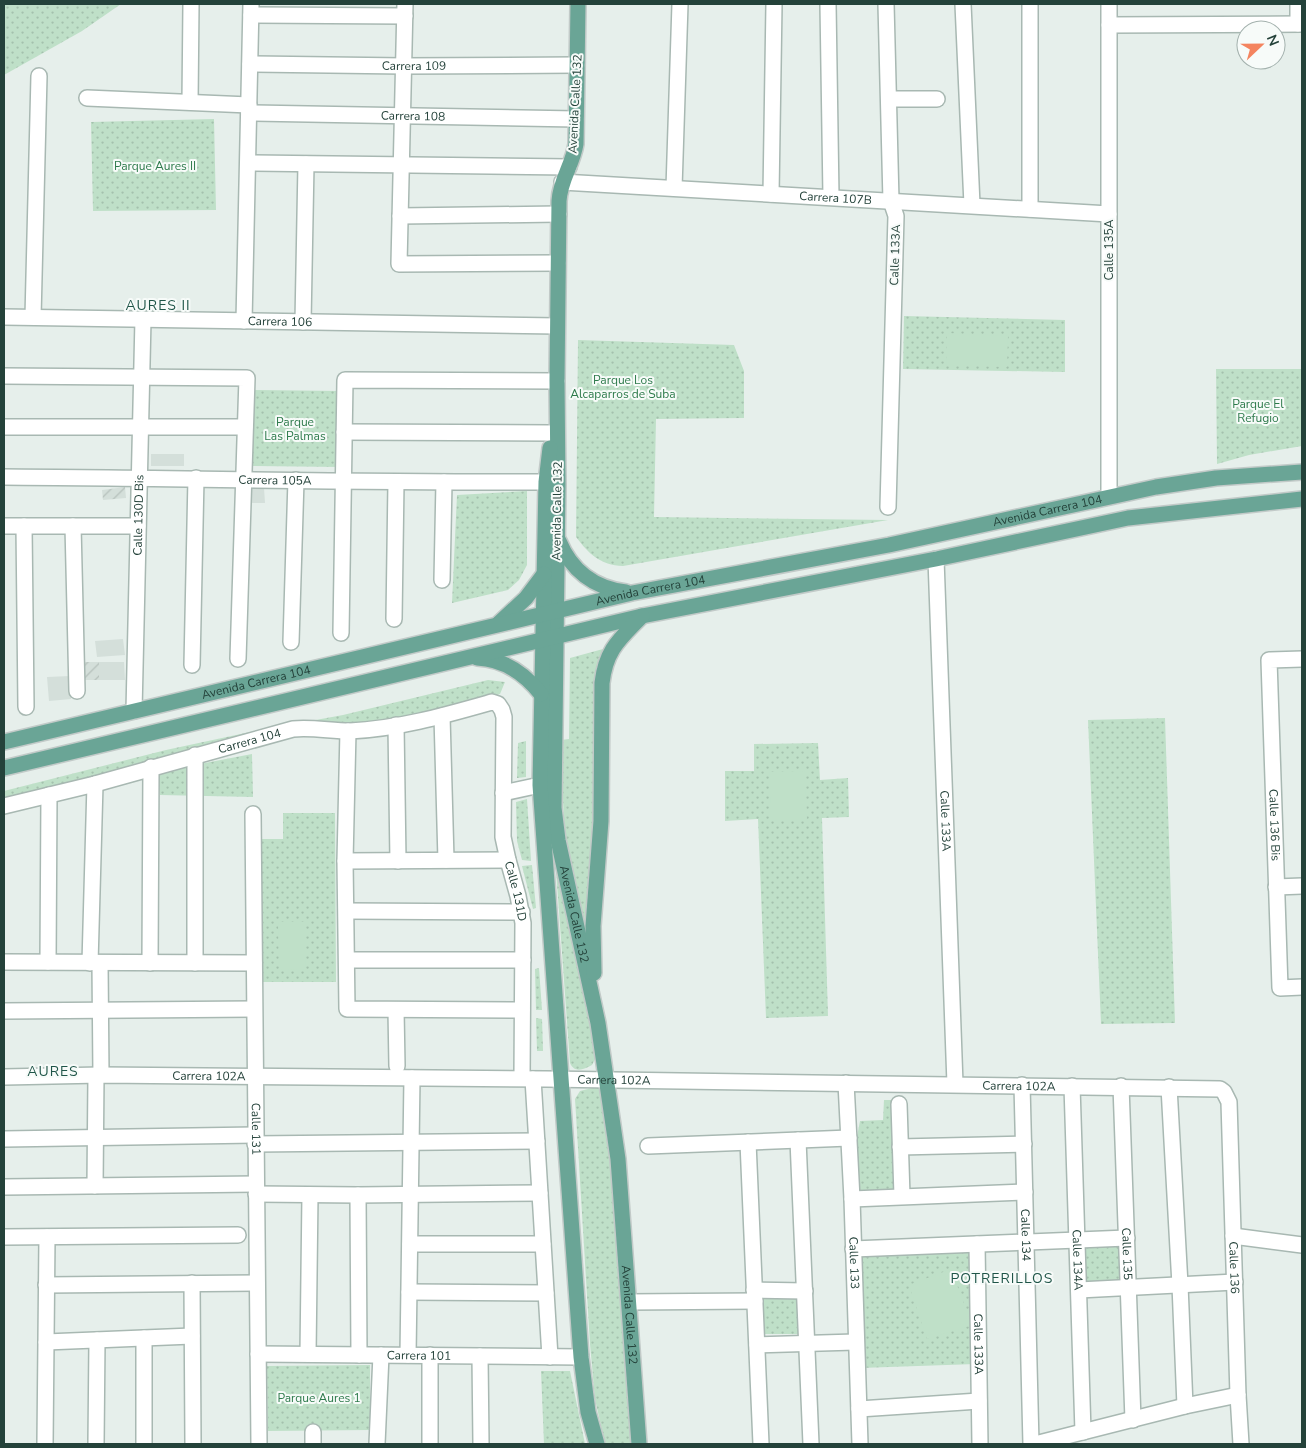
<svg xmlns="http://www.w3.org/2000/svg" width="1306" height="1448" font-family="'Nunito Sans',sans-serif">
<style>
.built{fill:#d4dfda}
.industrial{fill:url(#industrial-furrows)}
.grass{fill:url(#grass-dots)}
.garden{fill:#bfe0c8}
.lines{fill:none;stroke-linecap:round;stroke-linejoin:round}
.minor-casing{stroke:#a8b8b2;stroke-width:18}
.major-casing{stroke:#c2cac8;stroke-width:18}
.minor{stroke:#fff;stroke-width:15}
.major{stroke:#6aa596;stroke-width:15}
.labels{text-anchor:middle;stroke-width:4;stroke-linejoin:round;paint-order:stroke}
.street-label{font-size:12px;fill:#24423a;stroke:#f7fbf9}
.park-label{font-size:12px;fill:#2d7a4b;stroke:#f7fbf9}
.neighbourhood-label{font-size:14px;letter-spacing:1px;fill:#1f5548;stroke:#f7fbf9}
</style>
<defs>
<pattern id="industrial-furrows" width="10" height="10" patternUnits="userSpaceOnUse" patternTransform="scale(1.25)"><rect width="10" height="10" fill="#d4dfda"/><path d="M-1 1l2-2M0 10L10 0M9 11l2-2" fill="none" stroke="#b6c1bc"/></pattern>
<pattern id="grass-dots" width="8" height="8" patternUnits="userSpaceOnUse" patternTransform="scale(1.25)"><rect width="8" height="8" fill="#bfe0c8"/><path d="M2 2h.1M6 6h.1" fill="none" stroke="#a4c1ad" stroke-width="1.8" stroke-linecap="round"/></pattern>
</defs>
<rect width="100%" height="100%" fill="#e6efeb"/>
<!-- built -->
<g class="built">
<rect x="151" y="454" width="33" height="12"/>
<path d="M251 488H264L265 503H251Z"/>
<path d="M123 639 125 655 97 657 95 641Z"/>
<path d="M99 662H124L125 680H99Z"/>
<path d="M70 676 71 699 49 701 47 677Z"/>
</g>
<!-- industrial -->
<g class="industrial">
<path d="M125 487 126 498 103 500 102 490Z"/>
<rect x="83" y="662" width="16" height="18"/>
</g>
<!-- grass -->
<g class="grass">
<path d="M4 4H121L82 31 4 75Z"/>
<path d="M214 119 216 210 93 211 91 122Z"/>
<path d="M904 316 1065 320V372L903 369Z"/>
<path d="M578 340 734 345 744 371V418L656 419 654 517 888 520 623 566C600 565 589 554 576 537Z"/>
<path d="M1216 369H1302V446L1249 455 1217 464Z"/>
<path d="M250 390 341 391 340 467 249 466Z"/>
<path d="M527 491V565L519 580 508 590 452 603 457 495Z"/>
<path d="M603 649 598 664 596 700 593 850 584 924 568 858 564 827 561 740 569 739 570 658Z"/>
<path d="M488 680 505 682 500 694 478 701 384 722 346 725H307L4 802V791L166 750 250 732 343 715Z"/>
<path d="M1165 718 1175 1023 1101 1024 1088 720Z"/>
<path d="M526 741V777L517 778 518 743Z"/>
<path d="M818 743 820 780 848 778 849 817 822 818 828 1016 766 1018 758 819 725 821V771H754V744Z"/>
<path d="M252 754 253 797 160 795 158 772Z"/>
<path d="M527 799 531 861 522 860 517 841 516 802Z"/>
<path d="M283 813H335L336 982H261V839H283Z"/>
<path d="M554 843 591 1017 596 1057 592 1065C584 1069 575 1074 570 1063Z"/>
<path d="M532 865 536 908 533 909 522 866Z"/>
<path d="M539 968 542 1010H536L535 969Z"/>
<path d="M536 1018 542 1019 543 1051H537Z"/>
<path d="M596 1087 601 1089 604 1095 619 1265 631 1444H605L595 1399 590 1344 575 1099 580 1091Z"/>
<path d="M884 1100H893L895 1191 857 1193 854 1152 860 1121 883 1120Z"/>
<path d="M1123 1243 1122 1283 1084 1284 1083 1245Z"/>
<path d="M970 1252 976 1364 860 1368 857 1256Z"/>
<path d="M799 1296V1334H762L764 1297Z"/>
<path d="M370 1365V1430L268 1431 267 1366Z"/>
<path d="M541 1371H570L585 1444H544Z"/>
</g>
<!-- garden -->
<g class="garden">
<path d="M947 333 1008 336 1007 367 946 365Z"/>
<path d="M805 771 807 820 771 821 769 772Z"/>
<path d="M278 922H305L306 969 279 970Z"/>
<path d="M951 1269 972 1325 927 1339 909 1285Z"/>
</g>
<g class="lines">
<defs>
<g id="minor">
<path d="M405 4 399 264 558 263"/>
<path d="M828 4 831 197"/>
<path d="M886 4 891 201 896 216 888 507"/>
<path d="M963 4 972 205"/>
<path d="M1030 4V209"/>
<path d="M1298 4V24"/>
<path d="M251 15 405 16"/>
<path d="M1109 25 1302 24"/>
<path id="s1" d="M250 64 404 66 577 65"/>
<path d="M87 98 249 105"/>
<path d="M889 99H937"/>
<path d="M190 102 191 4"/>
<path id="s2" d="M249 113 576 119"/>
<path d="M248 163 569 167"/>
<path id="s3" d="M562 182 1109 214"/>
<path d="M674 188 680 4"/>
<path d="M771 194 774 4"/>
<path d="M400 216 559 214"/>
<path id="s4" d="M4 317 557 326"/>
<path d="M33 317 39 76"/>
<path d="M244 321 251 4"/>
<path d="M303 322 306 164"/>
<path d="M4 376 247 378 238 659"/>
<path d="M4 427H245"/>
<path d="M344 432 551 433"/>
<path id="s5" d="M4 477C185 478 365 483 546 482"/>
<path d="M1109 496V4"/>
<path d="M4 526H138"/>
<path d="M24 526 26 707"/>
<path d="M73 526 77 691"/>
<path id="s6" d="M936 559 955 1084"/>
<path d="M442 580 444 482"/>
<path d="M394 619 396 482"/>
<path d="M341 633 345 380 557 381"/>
<path d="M291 642 296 480"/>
<path id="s7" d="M1302 659 1269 660 1280 988 1302 987"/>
<path d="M192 665 196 478"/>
<path id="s8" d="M134 711 143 319"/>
<path d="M442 716 446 860"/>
<path d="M396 725 398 861"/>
<path d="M348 731 345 861 347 1009 522 1010"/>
<path d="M503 793 540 785"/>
<path id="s9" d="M4 806 95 784 293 729C312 727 331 731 350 731 398 729 446 715 492 702L498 704 502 710 504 717 503 837 508 860 518 896 523 923 522 1078"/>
<path id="s10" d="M253 814 259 1444"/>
<path d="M345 861 508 860"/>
<path d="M1276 887 1302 886"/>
<path d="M347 911 522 912"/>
<path d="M347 960H523"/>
<path d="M4 962 254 963"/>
<path d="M48 962 49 795"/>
<path d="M90 963 95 784"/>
<path d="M100 963 101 1075"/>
<path d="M150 963 151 767"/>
<path d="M195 963V755"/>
<path d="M396 1010 397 1066"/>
<path d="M4 1011 254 1009"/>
<path id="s11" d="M4 1077 101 1075 546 1079 1220 1089 1224 1092 1229 1102 1238 1395 1241 1444"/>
<path d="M533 1079 550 1357"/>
<path id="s12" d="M846 1083 852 1199 860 1444"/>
<path id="s13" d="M1022 1085 1031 1444"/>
<path id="s14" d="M1072 1086 1083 1432"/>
<path id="s15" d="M1121 1086 1133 1420"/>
<path d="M1169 1087 1180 1285 1185 1406"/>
<path d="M899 1104 902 1196"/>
<path d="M4 1139 255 1135"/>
<path d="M798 1140 811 1444"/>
<path d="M748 1142 761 1444"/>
<path d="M255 1144 537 1141"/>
<path d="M648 1146 849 1138"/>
<path d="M900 1147 1024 1144"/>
<path d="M95 1186 96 1075"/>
<path d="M4 1187 256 1184"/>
<path d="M256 1194 358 1195 540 1193"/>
<path d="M358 1195 359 1355"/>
<path d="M852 1199 1025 1192"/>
<path d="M1233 1236 1302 1245"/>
<path d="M4 1237 238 1235"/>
<path d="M410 1244H543"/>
<path id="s16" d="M977 1244 980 1444"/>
<path d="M853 1249 1127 1238"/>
<path d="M192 1283 193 1444"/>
<path d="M46 1285 257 1283"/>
<path d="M754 1290 805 1291"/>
<path d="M1079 1290 1235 1282"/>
<path d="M409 1292 546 1293"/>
<path d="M629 1302 755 1301"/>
<path d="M144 1338V1444"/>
<path d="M46 1342 192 1336"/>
<path d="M757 1345 855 1342"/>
<path id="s17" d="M258 1354 581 1357"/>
<path d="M308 1354 310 1195"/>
<path d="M408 1355 412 1078"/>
<path d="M430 1355V1444"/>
<path d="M480 1356 481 1444"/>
<path d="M859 1409 979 1401"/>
<path d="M45 1444 47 1237"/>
<path d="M96 1444 97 1340"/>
<path d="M313 1444V1432"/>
<path d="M377 1444 381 1355"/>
<path d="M1035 1444 1185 1406 1238 1395"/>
</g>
<g id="major">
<path id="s18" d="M578 4 576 144C573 164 560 180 559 201L557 381 558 485 554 808 558 840 598 1023 618 1159 639 1444"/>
<path d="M550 448 546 482 540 785 581 1357 588 1412 597 1444"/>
<path d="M559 541C571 570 594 588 626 592"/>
<path d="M499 623 526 598 544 574"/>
<path d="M477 658C504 659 525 674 541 694"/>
<path id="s19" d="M4 742 632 593 889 545 1156 487 1216 478 1302 472"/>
<path d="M4 768 642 616 936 559 1128 518 1302 499"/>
<path d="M594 973 593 926 601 821 602 683C606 649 620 639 642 616"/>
</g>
</defs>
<!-- minor casing -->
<use href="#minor" class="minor-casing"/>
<!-- major casing -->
<use href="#major" class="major-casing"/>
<!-- minor -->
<use href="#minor" class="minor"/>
<!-- major -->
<use href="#major" class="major"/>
</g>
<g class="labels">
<!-- street labels -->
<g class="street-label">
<text dy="4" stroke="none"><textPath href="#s1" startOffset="164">Carrera 109</textPath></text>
<text transform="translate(575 104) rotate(-87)" y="4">Avenida Calle 132</text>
<text dy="4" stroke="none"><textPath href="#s2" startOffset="164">Carrera 108</textPath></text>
<text dy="4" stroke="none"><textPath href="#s3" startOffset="274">Carrera 107B</textPath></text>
<text transform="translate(1109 250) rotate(-90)" y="4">Calle 135A</text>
<text transform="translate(895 255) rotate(-88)" y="4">Calle 133A</text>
<text dy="4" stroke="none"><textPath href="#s4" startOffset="276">Carrera 106</textPath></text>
<text dy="4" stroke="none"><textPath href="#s5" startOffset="271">Carrera 105A</textPath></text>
<text dy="4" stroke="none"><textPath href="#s19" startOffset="1069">Avenida Carrera 104</textPath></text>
<text transform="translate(557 511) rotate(-89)" y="4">Avenida Calle 132</text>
<text dy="4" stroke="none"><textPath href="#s8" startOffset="196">Calle 130D Bis</textPath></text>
<text dy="4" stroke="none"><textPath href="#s19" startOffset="664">Avenida Carrera 104</textPath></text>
<text dy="4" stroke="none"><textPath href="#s19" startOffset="259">Avenida Carrera 104</textPath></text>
<text dy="4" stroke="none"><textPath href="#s9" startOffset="254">Carrera 104</textPath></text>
<text dy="4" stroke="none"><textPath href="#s6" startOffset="262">Calle 133A</textPath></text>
<text dy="4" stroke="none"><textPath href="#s7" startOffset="198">Calle 136 Bis</textPath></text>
<text dy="4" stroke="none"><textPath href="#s9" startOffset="698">Calle 131D</textPath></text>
<text dy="4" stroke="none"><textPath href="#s18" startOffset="915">Avenida Calle 132</textPath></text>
<text dy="4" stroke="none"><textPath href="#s11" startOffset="205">Carrera 102A</textPath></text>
<text dy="4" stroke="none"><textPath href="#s11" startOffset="610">Carrera 102A</textPath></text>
<text dy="4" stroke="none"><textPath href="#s11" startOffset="1015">Carrera 102A</textPath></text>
<text dy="4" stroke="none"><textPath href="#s10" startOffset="315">Calle 131</textPath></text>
<text dy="4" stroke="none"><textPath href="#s13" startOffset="150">Calle 134</textPath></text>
<text dy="4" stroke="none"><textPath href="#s15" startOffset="168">Calle 135</textPath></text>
<text dy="4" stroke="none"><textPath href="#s14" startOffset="174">Calle 134A</textPath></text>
<text dy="4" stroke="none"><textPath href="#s12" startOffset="180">Calle 133</textPath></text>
<text dy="4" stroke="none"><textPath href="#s11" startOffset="1398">Calle 136</textPath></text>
<text dy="4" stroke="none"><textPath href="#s18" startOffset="1320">Avenida Calle 132</textPath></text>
<text dy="4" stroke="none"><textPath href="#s16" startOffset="100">Calle 133A</textPath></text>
<text dy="4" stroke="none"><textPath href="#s17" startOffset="161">Carrera 101</textPath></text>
</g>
<!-- park labels -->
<g class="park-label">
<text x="155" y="170">Parque Aures II</text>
<text x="623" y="384">Parque Los<tspan x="623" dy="14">Alcaparros de Suba</tspan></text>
<text x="1258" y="408">Parque El<tspan x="1258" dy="14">Refugio</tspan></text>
<text x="295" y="426">Parque<tspan x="295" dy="14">Las Palmas</tspan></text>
<text x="319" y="1402">Parque Aures 1</text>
</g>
<!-- neighbourhood labels -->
<g class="neighbourhood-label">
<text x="158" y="310">AURES II</text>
<text x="53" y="1076">AURES</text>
<text x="1002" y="1283">POTRERILLOS</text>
</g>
</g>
<!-- border -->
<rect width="1306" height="1448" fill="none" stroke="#24423a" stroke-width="10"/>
<!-- north arrow -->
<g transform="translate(1261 45) rotate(68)"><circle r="24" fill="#f7fbf9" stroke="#a3b1ad"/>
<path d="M0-4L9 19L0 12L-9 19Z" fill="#f4845f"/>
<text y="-8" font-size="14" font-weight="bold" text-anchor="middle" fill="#24423a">N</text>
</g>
</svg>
